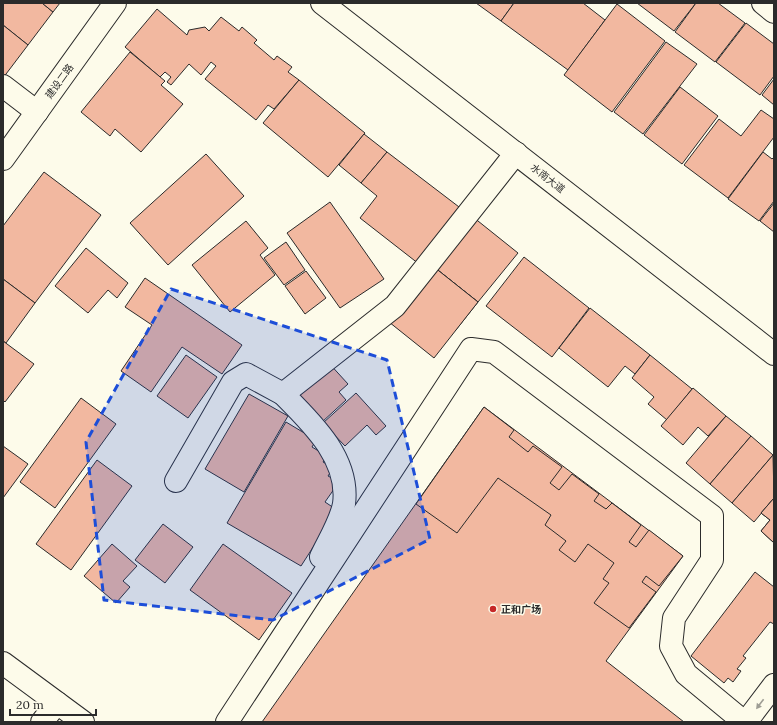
<svg xmlns="http://www.w3.org/2000/svg" width="777" height="725" font-family="Lora,'Noto Sans SC',serif">
<style>
.building{fill:#f2b8a0;stroke:#2b2b2b}
.lines{fill:none;stroke-linecap:round;stroke-linejoin:round}
.street-casing{stroke:#2b2b2b;stroke-width:24}
.secondary-casing{stroke:#2b2b2b;stroke-width:24}
.primary-casing{stroke:#2b2b2b;stroke-width:24}
.street{stroke:#fdfbea;stroke-width:22}
.secondary{stroke:#fdfbea;stroke-width:22}
.primary{stroke:#fdfbea;stroke-width:22}
.oneway{fill:#9e9d94}
.marked{fill:#1d4ed8;fill-opacity:0.2;stroke:#1d4ed8;stroke-width:3;stroke-dasharray:8 5;stroke-linejoin:round}
.poi-dot{fill:#c62828;stroke:#fdfbea;stroke-width:1.5}
.labels{text-anchor:middle;stroke-width:3;stroke-linejoin:round;paint-order:stroke}
.street-label{font-size:10px;fill:#2b2b2b;stroke:#fdfbea}
.poi-label{font-size:10px;font-weight:bold;fill:#2b2b2b;stroke:#fdfbea;text-anchor:start}
</style>
<rect width="100%" height="100%" fill="#fdfbea"/>
<!-- building -->
<g class="building">
<path d="M3 3H42L53 12 28 45 3 25Z"/>
<path d="M42 3H60L53 12Z"/>
<path d="M476 3H514L501 21Z"/>
<path d="M514 3H583L605 20 568 70 501 21Z"/>
<path d="M637 3H696L674 31Z"/>
<path d="M696 3H718L745 23 715 62 675 32Z"/>
<path d="M617 4 665 41 612 112 564 75Z"/>
<path d="M157 9 187 35 189 30 205 27 209 31 221 17 239 31 242 27 257 40 254 43 274 60 277 56 292 67 288 72 299 80 274 109 268 105 256 120 205 79 216 66 211 62 201 75 189 64 171 85 167 82 171 77 165 72 160 77 125 47Z"/>
<path d="M746 23 774 44V76L760 95 716 62Z"/>
<path d="M3 25 28 45 3 78Z"/>
<path d="M666 42 697 64 643 134 614 112Z"/>
<path d="M130 52 165 81 161 85 183 104 141 152 115 129 110 136 81 112Z"/>
<path d="M774 79V105L762 95Z"/>
<path d="M299 80 365 133 328 177 263 123Z"/>
<path d="M680 87 718 116 682 164 644 135Z"/>
<path d="M761 110 774 119V137L728 198 684 165 719 119 741 136Z"/>
<path d="M364 134 387 152 361 183 339 165Z"/>
<path d="M387 152 463 210 419 264 360 218 377 196 361 183Z"/>
<path d="M763 152 772 159 774 157V201L759 221 728 199Z"/>
<path d="M206 154 244 196 168 265 130 223Z"/>
<path d="M44 172 101 215 35 303 3 279V226Z"/>
<path d="M330 202 384 279 340 308 287 233Z"/>
<path d="M774 203V232L760 221Z"/>
<path d="M473 217 518 253 478 302 434 267Z"/>
<path d="M246 221 268 248 260 255 275 275 230 312 192 265Z"/>
<path d="M286 242 305 270 284 285 264 258Z"/>
<path d="M86 248 128 283 117 298 108 290 88 313 55 286Z"/>
<path d="M524 257 589 308 552 357 486 306Z"/>
<path d="M434 267 478 302 455 331 434 314 445 301 422 282Z"/>
<path d="M434 267 478 302 434 358 389 322Z"/>
<path d="M306 271 326 298 305 314 285 286Z"/>
<path d="M145 278 242 345 222 374 182 347 151 392 121 371 152 325 125 307Z"/>
<path d="M3 279 35 303 6 343 3 341Z"/>
<path d="M590 308 650 355 635 374 625 366 608 387 559 348Z"/>
<path d="M3 341 34 364 5 402 3 400Z"/>
<path d="M186 355 217 377 188 418 157 396Z"/>
<path d="M650 355 692 389 667 420 648 404 654 397 632 378Z"/>
<path d="M327 361 348 384 339 392 346 400 322 422 294 392Z"/>
<path d="M693 388 726 416 708 436 698 427 683 445 661 426Z"/>
<path d="M356 393 386 426 376 435 367 425 345 446 323 423Z"/>
<path d="M249 394 288 416 244 492 205 469Z"/>
<path d="M81 398 116 424 55 508 20 482Z"/>
<path d="M484 407 683 556 606 661 684 722H262Z"/>
<path d="M484 407 514 430 509 437 528 452 533 446 562 467 550 483 559 490 572 474 599 494 594 501 606 509 612 503 641 525 629 542 636 547 649 530 683 556 659 586 646 576 642 582 656 592 629 628 594 603 609 583 603 579 614 563 588 544 575 562 559 550 566 541 545 525 551 515 498 478 457 533 416 504Z"/>
<path d="M726 416 751 436 710 484 686 463Z"/>
<path d="M286 422 316 440 312 447 327 456 323 462 333 468 328 476 339 482 325 502 337 510 301 566 227 523Z"/>
<path d="M751 436 773 455 732 503 710 484Z"/>
<path d="M3 446 28 464 3 498Z"/>
<path d="M773 455 774 498 754 522 732 503Z"/>
<path d="M97 460 132 486 71 570 36 544Z"/>
<path d="M774 498V541L773 542 761 531 770 520 761 513Z"/>
<path d="M774 498V541L773 542 761 531 770 520 761 513Z"/>
<path d="M163 524 193 547 165 583 135 560Z"/>
<path d="M112 544 137 566 123 581 130 587 116 603 84 576Z"/>
<path d="M223 544 292 593 259 640 190 590Z"/>
<path d="M755 572 774 587V624L770 622 743 656 746 658 737 669 741 671 733 682 728 678 724 683 691 656Z"/>
</g>
<g class="lines">
<defs>
<g id="street">
<path d="M763 3 774 12"/>
<path d="M3 86 37 112"/>
<path d="M176 481 233 382 246 374 283 394"/>
<path d="M321 557C328 542 341 521 344 504 350 459 312 423 283 394L395 306 516 153"/>
<path d="M42 722 57 703"/>
<path d="M227 722 471 349 494 352 712 516V560L674 618 671 646 686 674 744 722"/>
</g>
<g id="secondary">
<path d="M322 3 774 354"/>
<path d="M3 159 115 3"/>
<path d="M3 663 83 722"/>
</g>
<path id="primary" d="M746 722 774 685"/>
</defs>
<!-- street casing -->
<use href="#street" class="street-casing"/>
<!-- secondary casing -->
<use href="#secondary" class="secondary-casing"/>
<!-- primary casing -->
<use href="#primary" class="primary-casing"/>
<!-- street -->
<use href="#street" class="street"/>
<!-- secondary -->
<use href="#secondary" class="secondary"/>
<!-- primary -->
<use href="#primary" class="primary"/>
</g>
<!-- one-way arrows -->
<defs><path id="oneway-solid" d="M-6-.8H1V-3.2L6.5 0L1 3.2V.8H-6Z"/></defs>
<use class="oneway" href="#oneway-solid" transform="translate(760 704) rotate(127)"/>
<!-- marked area -->
<path class="marked" d="M171 289 387 360 430 539 273 620 104 600 86 442Z"/>
<!-- markers -->
<circle class="poi-dot" cx="493" cy="609" r="4"/>
<g class="labels">
<!-- street labels -->
<g class="street-label">
<text transform="translate(59 81) rotate(-54)" y="4">建设二路</text>
<text transform="translate(548 178) rotate(38)" y="4">水南大道</text>
</g>
<!-- poi labels -->
<g class="poi-label">
<text x="501" y="613">正和广场</text>
</g>
</g>
<!-- border -->
<rect width="777" height="725" fill="none" stroke="#2b2b2b" stroke-width="8"/>
<!-- scale -->
<path d="M10 709v6h86v-6" fill="none" stroke="#2b2b2b" stroke-width="2"/>
<text x="16" y="709" font-size="12" fill="#2b2b2b" stroke="#fdfbea" stroke-width="3" paint-order="stroke">20 m</text>
</svg>
